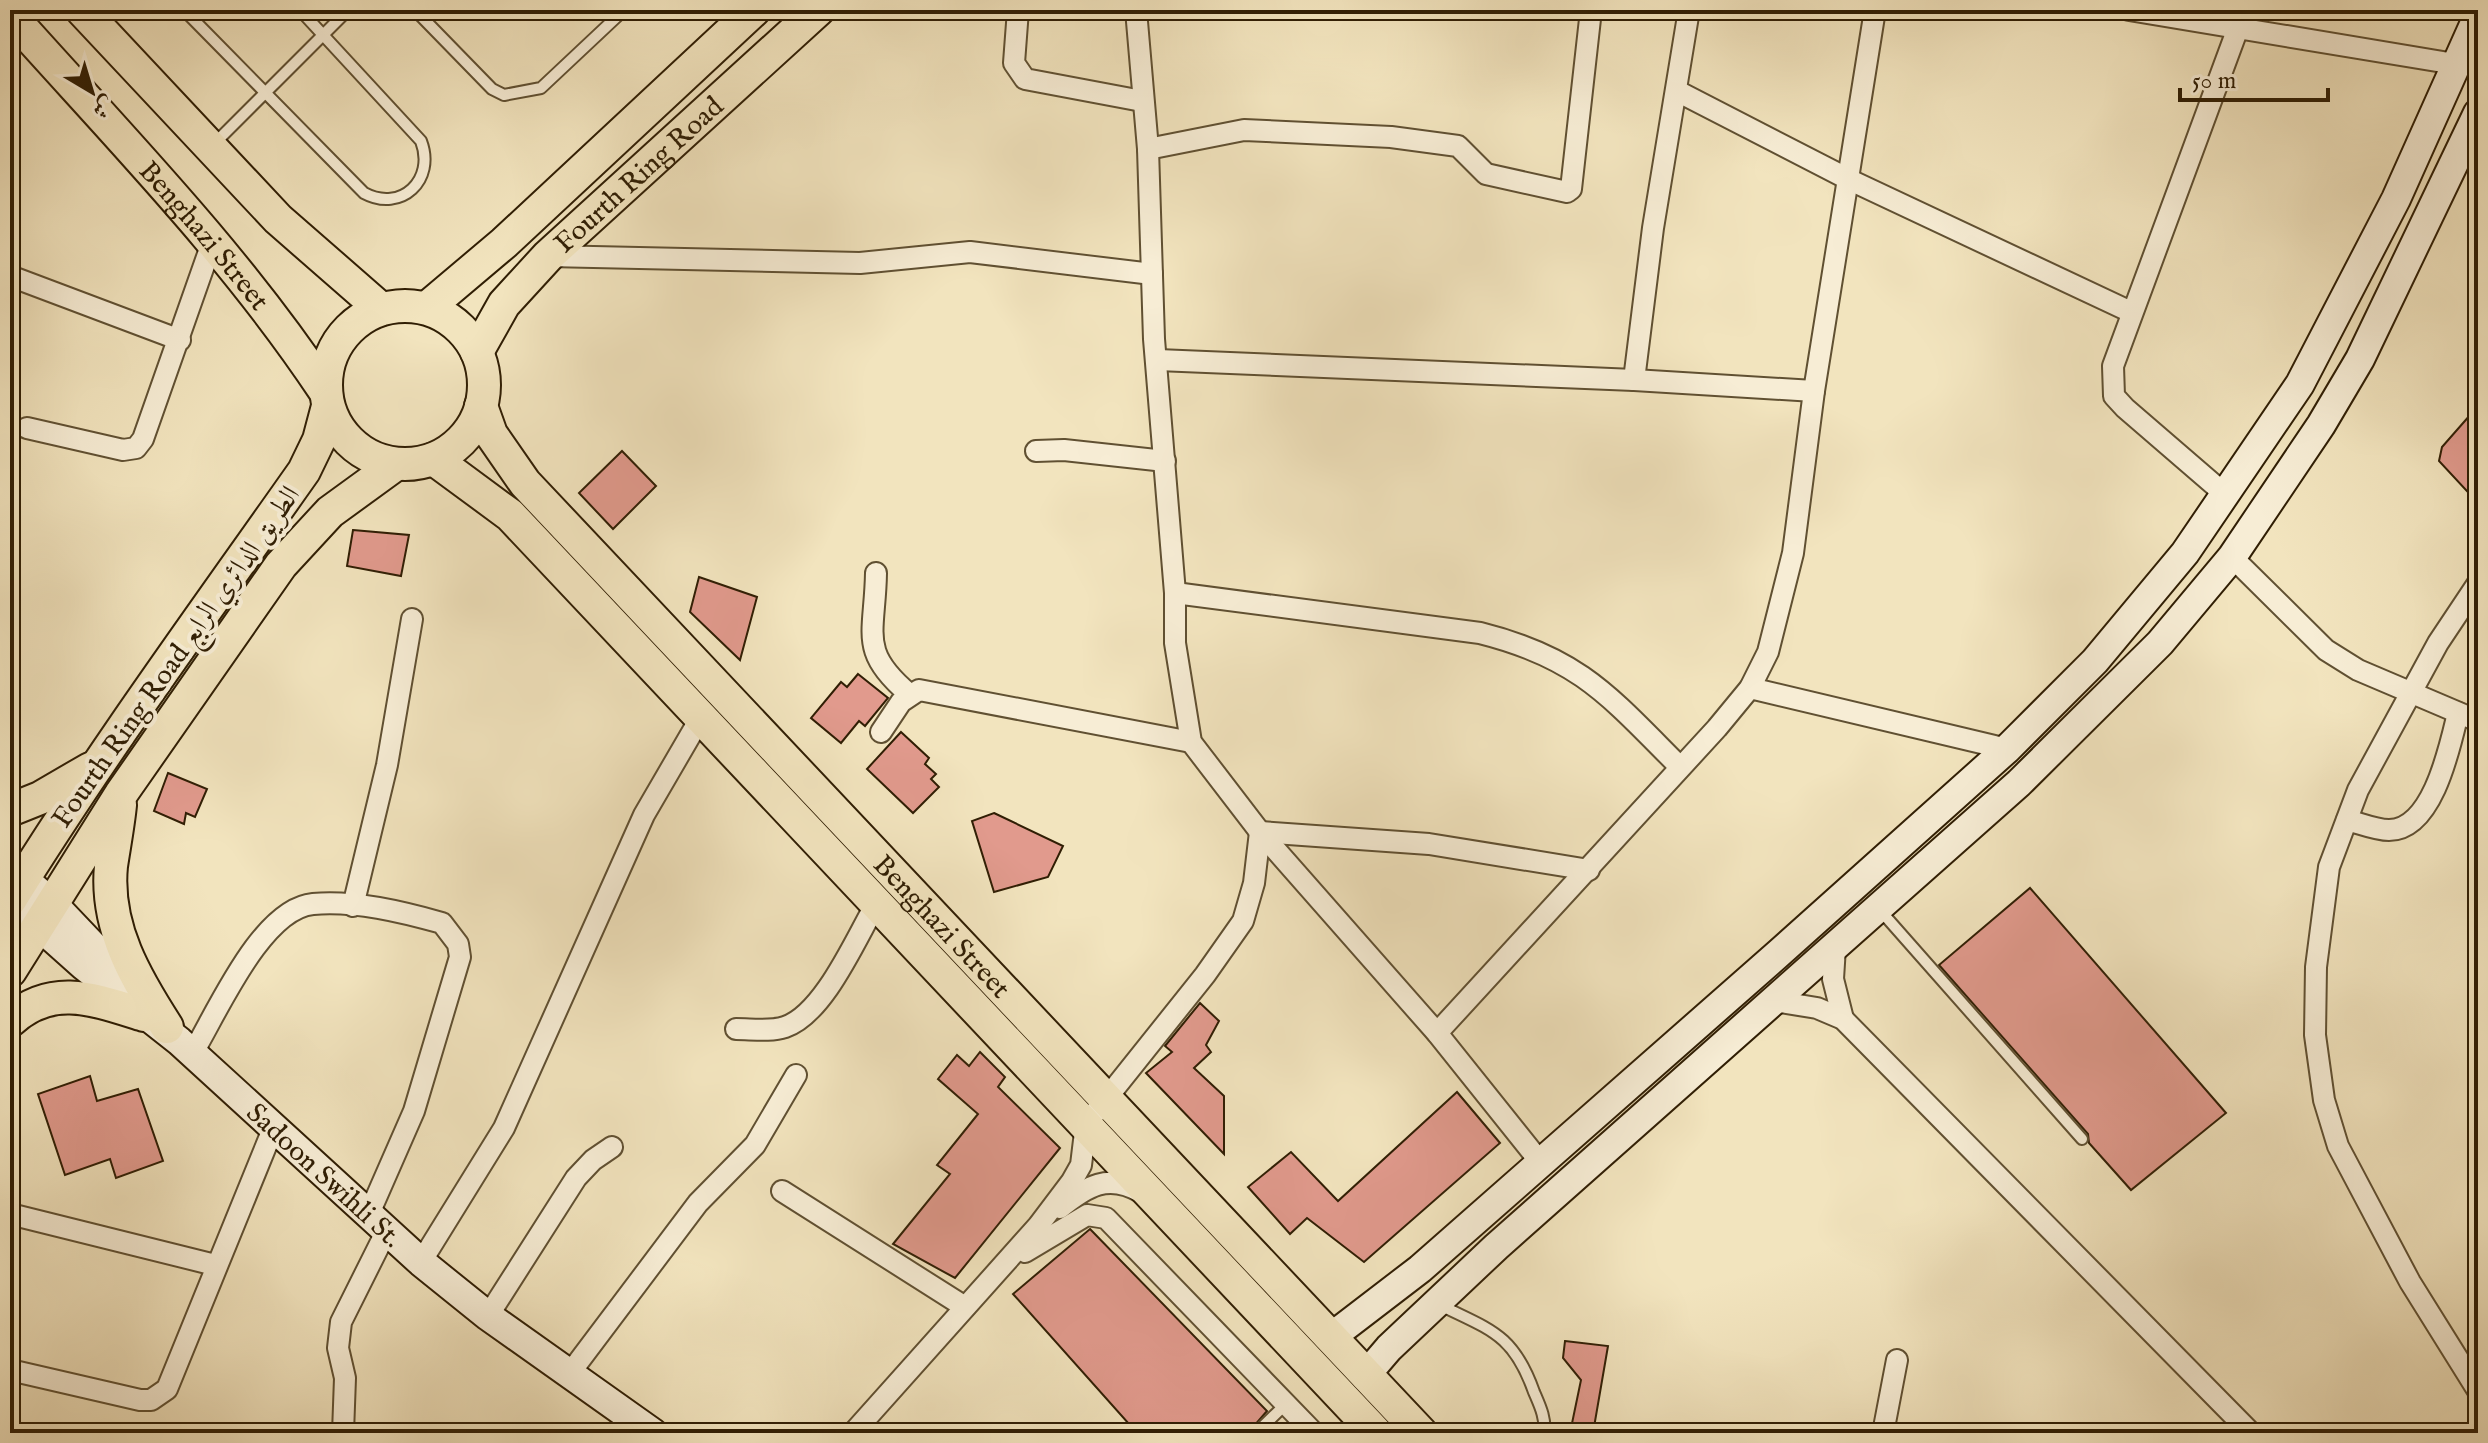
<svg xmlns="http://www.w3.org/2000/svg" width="2488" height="1443" font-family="'IM FELL English',Amiri,serif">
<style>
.building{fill:#e19a8d;stroke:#301e04;stroke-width:2}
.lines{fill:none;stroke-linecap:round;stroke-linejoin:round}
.lane-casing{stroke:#605032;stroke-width:14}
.street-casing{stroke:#605032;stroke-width:24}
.secondary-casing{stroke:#301e04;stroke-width:32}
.primary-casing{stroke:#301e04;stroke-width:36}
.lane{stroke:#f7edd5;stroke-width:10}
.street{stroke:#f7edd5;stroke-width:20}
.secondary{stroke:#f7edd5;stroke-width:28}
.primary{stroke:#f2e4be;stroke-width:32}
.labels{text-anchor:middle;stroke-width:8;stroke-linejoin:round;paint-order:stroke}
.street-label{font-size:28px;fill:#301e04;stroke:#f7edd5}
</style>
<rect width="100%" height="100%" fill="#f2e4be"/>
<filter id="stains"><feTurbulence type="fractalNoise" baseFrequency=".0025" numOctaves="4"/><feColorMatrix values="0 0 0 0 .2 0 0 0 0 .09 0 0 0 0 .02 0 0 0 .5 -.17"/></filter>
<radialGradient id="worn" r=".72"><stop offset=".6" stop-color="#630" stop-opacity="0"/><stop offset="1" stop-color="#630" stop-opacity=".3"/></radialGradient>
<!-- building -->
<g class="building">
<path d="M2478 406V503L2439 461 2442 447Z"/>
<path d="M622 451 656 486 613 529 579 493Z"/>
<path d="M353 530 409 535 401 576 347 566Z"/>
<path d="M699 577 757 597 740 660 690 612Z"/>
<path d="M858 674 888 698 865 726 859 721 841 743 811 718 841 682 847 687Z"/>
<path d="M901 732 929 758 925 764 936 774 931 779 939 787 913 813 867 769Z"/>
<path d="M168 773 207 789 195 817 186 813 184 824 154 811Z"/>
<path d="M994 813 1063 846 1048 877 994 892 972 821Z"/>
<path d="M2030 888 2226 1113 2131 1190 2089 1143 2088 1134 1939 965Z"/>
<path d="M1200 1003 1219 1021 1206 1045 1211 1052 1194 1068 1224 1096V1154L1146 1073 1172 1052 1165 1046Z"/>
<path d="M980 1052 1005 1077 998 1087 1060 1148 955 1278 893 1244 950 1174 937 1165 978 1114 938 1079 957 1055 969 1066Z"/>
<path d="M90 1076 97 1101 138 1089 163 1161 116 1178 110 1159 65 1175 38 1094Z"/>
<path d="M1457 1092 1500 1143 1364 1262 1307 1218 1290 1234 1248 1187 1291 1152 1338 1201Z"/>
<path d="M1090 1229 1267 1411 1248 1433H1137L1013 1294Z"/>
<path d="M1565 1341 1608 1346 1593 1433H1570L1581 1380 1563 1358Z"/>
</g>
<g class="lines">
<defs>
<g id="lane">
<path d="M184 10 364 193C401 213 436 180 421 141L300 10"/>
<path d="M415 10 492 89 504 95 541 88 624 10"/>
<path d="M213 145 348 10"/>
<path d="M1879 909 2082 1139"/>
<path d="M1438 1304C1490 1330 1513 1333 1534 1392 1540 1406 1546 1418 1544 1433"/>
<path d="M1256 1433 1286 1404"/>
</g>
<g id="street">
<path d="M1018 10 1014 63 1025 79 1142 101"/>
<path d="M1136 10 1148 149 1154 339 1175 593V643L1191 742 1260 832 1437 1033 1541 1163"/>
<path d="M2129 10 2455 64"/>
<path d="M1677 91 1850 180 2131 312"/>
<path d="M1148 149 1244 130 1391 137 1458 146 1486 174 1567 192 1571 189 1591 10"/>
<path d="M548 256 860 263 970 252 1152 274"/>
<path d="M10 276 180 340"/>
<path d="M1158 360 1634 380 1814 391"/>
<path d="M1634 380 1653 228 1689 10"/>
<path d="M27 428 123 450 136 448 143 439 213 240"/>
<path d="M1036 451 1064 450 1165 461"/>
<path d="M2227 496 2125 408 2114 396 2113 366 2238 28"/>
<path d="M2232 557 2326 650 2358 670 2478 721"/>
<path d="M876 573C875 634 858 651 909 694"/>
<path d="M2478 583 2438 643 2358 790 2329 867 2316 967 2315 1035 2324 1100 2338 1146 2410 1282 2478 1391"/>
<path d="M1175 593 1480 633C1580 658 1610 697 1680 767"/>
<path d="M1750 688 2007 749"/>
<path d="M881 732 901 702 919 690 1191 742"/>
<path d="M2347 820C2359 823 2376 830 2389 830 2433 830 2450 746 2458 713"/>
<path d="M353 906 387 765 412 619"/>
<path d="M1835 947 1833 979 1843 1019"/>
<path d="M1774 1001 1817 1008 1843 1019 2251 1433"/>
<path d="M736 1029C752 1029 770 1032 785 1027 824 1014 856 938 876 904"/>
<path d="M1437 1033 1717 728 1750 688 1768 652 1793 553 1814 391 1875 10"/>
<path d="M192 1054C217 1013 261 909 313 904 354 900 403 912 442 923L458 944 460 957 414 1111 368 1216"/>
<path d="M782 1191 965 1307"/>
<path d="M1060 1208C1087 1186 1108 1173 1141 1192"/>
<path d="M10 1214 215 1265"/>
<path d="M1025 1252 1087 1215 1106 1218 1314 1433"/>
<path d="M421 1262 504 1128 644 815 701 717"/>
<path d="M488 1316 576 1178 593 1160 612 1147"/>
<path d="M10 1370 140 1400H151L167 1389 273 1129"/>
<path d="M570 1373 698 1203 755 1145 796 1075"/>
<path d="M343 1433 345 1378 338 1348 341 1322 386 1232"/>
<path d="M853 1433 1038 1226 1072 1181 1081 1165 1086 1124 1205 975 1243 921 1254 883 1260 832 1429 844 1589 870"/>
<path d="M1883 1433 1897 1360"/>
</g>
<g id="secondary">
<path d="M10 867 54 905 131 986"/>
<path id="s1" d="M10 900 84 966 179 1041 421 1262 488 1316 653 1433"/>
<path d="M1330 1338 1420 1269 1778 954 2007 749 2095 661 2185 553 2300 384 2396 199 2478 16"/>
<path d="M1365 1376 1389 1348 1496 1247 2019 783 2160 643 2232 557 2321 425 2360 359 2478 113"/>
</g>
<g id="primary">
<path d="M82 10 278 219 381 309"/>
<path id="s2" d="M10 15C119 137 234 254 325 391"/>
<circle cx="405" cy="385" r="79"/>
<path d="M427 308 504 243 754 10"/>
<path id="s3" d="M477 352 504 304 548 256 818 10"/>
<path id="s4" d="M481 406 491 434 525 483 1421 1433"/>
<path d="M434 459 510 515 1376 1433"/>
<path d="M120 805C118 825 114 846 111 866 105 927 136 979 167 1027"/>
<path d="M10 810 40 798 90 769"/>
<path d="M10 900C102 752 204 613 304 471L319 440 328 406"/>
<path d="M10 971 121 794 281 565 330 512 396 464"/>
<path d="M10 1021C52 982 96 1000 144 1015"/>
</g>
</defs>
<!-- lane casing -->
<use href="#lane" class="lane-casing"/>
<!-- street casing -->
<use href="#street" class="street-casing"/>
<!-- secondary casing -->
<use href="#secondary" class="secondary-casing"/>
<!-- primary casing -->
<use href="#primary" class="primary-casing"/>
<!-- lane -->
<use href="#lane" class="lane"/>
<!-- street -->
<use href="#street" class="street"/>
<!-- secondary -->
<use href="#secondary" class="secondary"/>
<!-- primary -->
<use href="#primary" class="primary"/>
</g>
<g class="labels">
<!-- street labels -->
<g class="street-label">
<text dy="10" stroke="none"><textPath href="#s3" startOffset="242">Fourth Ring Road</textPath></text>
<text dy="10" stroke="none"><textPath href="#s2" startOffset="294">Benghazi Street</textPath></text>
<text transform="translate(175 656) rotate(-55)" y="10">Fourth Ring Road الطريق الدائري الرابع</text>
<text dy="10" stroke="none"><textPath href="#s4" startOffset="698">Benghazi Street</textPath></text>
<text dy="10" stroke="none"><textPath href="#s1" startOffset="418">Sadoon Swihli St.</textPath></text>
</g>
</g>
<!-- margin -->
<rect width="2488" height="1443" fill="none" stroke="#f2e4be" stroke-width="40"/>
<rect x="12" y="12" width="2464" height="1419" fill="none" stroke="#301e04" stroke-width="4"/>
<rect x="20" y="20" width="2448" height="1403" fill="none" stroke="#301e04" stroke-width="2"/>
<!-- north arrow -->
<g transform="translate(92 92) rotate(142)" stroke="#f7edd5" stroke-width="6" paint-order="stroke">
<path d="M0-6L14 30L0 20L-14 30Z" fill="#301e04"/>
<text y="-12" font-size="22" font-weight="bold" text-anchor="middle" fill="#301e04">ش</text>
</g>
<!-- scale -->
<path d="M2180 88v12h148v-12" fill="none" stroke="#301e04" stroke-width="4"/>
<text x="2192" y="88" font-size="24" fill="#301e04" stroke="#f7edd5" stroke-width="6" paint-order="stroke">50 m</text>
<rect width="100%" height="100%" filter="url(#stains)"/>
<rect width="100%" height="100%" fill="url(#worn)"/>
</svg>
